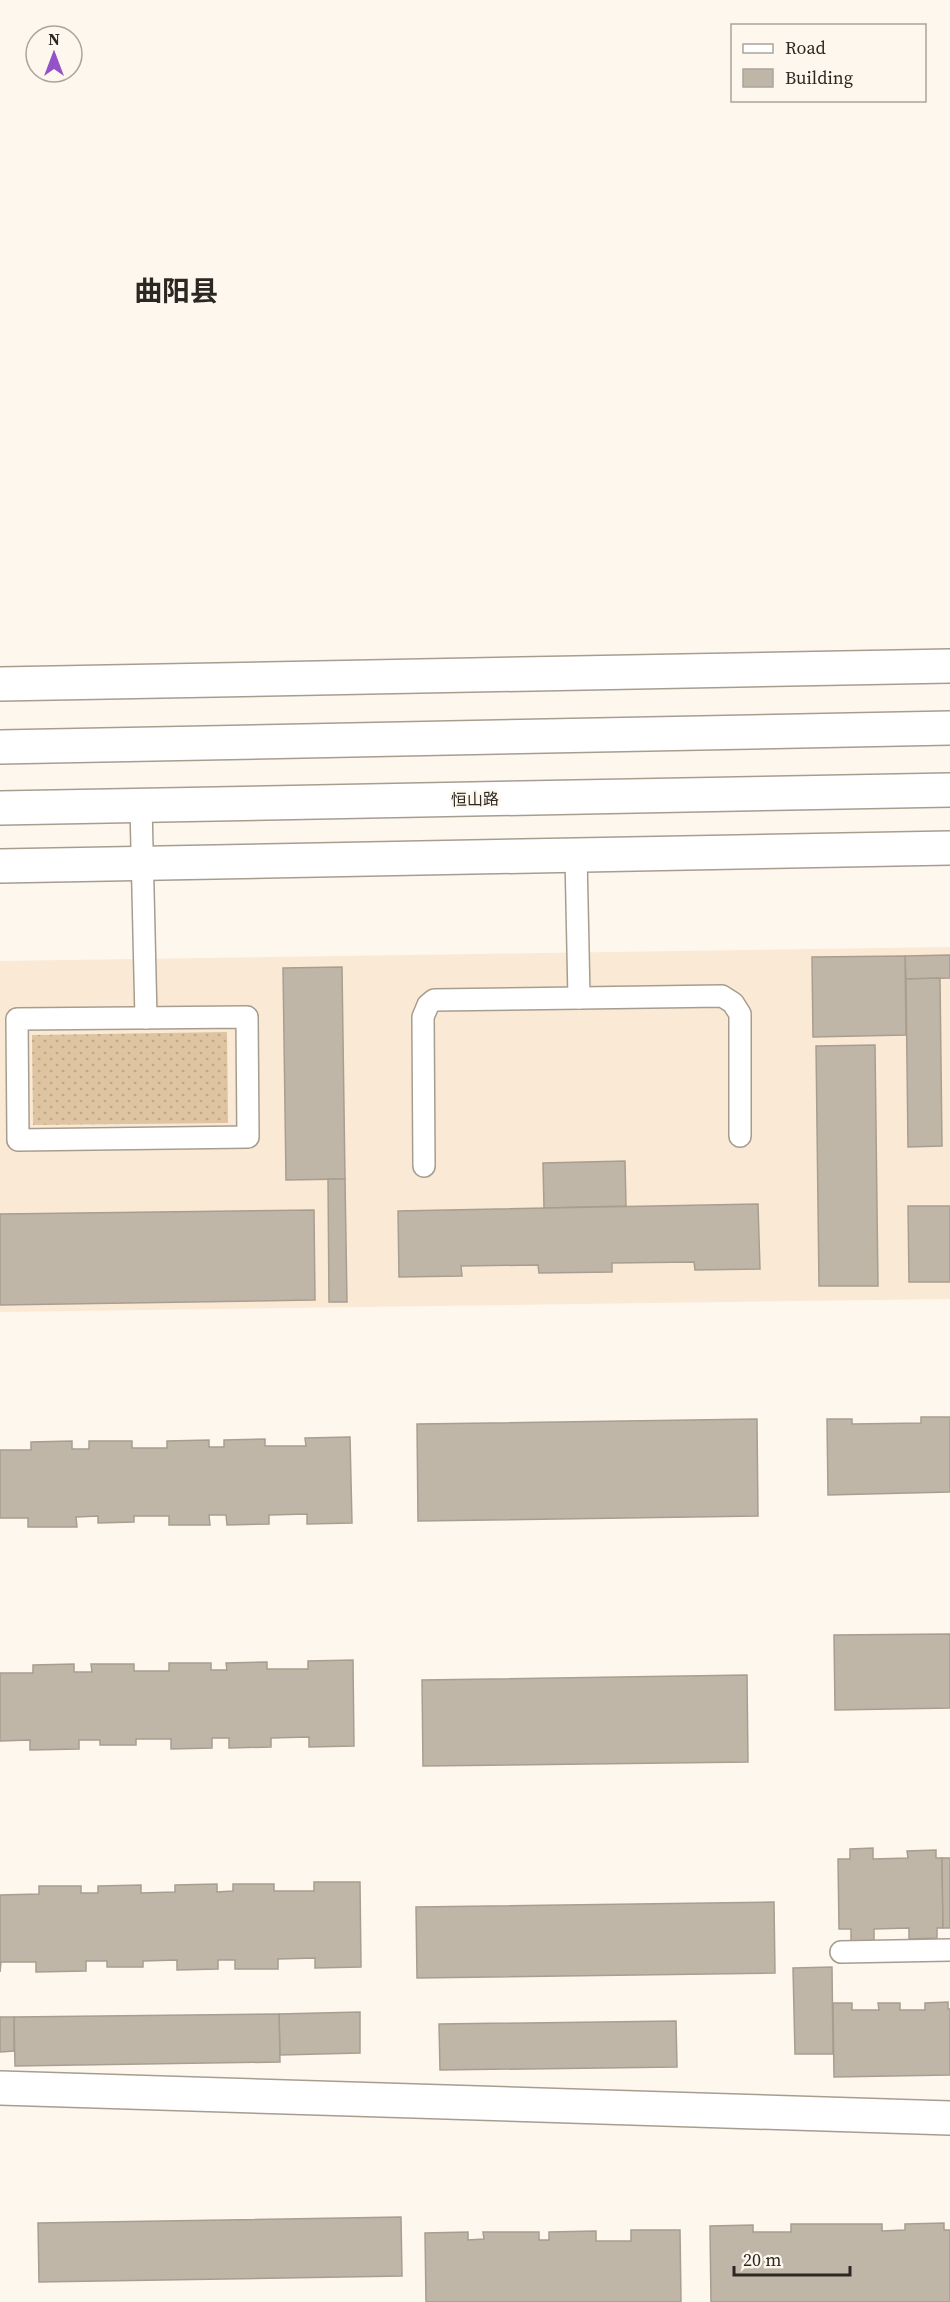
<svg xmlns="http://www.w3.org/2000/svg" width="950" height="2302" font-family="'Source Serif 4','Noto Sans SC',serif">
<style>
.built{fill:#faead5}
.grass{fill:url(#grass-dots)}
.building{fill:#c0b6a8;stroke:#a89e90;stroke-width:1.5}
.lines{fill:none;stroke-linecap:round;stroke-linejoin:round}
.service-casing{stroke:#a79d8f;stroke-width:24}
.minor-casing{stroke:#a79d8f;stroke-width:36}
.secondary-casing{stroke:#a79d8f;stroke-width:36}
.service{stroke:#fff;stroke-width:21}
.minor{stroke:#fff;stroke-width:33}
.secondary{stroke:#fff;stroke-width:33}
.labels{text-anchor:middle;stroke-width:5;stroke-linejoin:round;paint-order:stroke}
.street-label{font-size:16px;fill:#2b2722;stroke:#fef7ee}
.town-label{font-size:28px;font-weight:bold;fill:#2b2722;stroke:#fef7ee}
</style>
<defs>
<pattern id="grass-dots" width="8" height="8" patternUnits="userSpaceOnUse" patternTransform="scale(1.5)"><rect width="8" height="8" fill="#dec4a1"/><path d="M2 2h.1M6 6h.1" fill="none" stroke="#bfa88a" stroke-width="1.8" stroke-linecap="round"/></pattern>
</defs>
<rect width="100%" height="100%" fill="#fef7ee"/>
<!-- built -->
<path class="built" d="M950 947V1299L0 1312V961Z"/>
<!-- grass -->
<path class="grass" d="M227 1032 228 1123 33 1125 32 1035Z"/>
<!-- building -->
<g class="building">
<path d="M950 955V978L906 979 905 956Z"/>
<path d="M905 956 906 1035 813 1037 812 957Z"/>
<path d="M342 967 345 1179 286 1180 283 968Z"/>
<path d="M940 978 942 1146 908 1147 906 979Z"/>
<path d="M875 1045 878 1286H819L816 1046Z"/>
<path d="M625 1161 626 1206 544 1208 543 1163Z"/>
<path d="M328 1179H345L347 1302H329Z"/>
<path d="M758 1204 760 1269 695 1270 694 1262 612 1263V1272L539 1273 538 1265 461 1266 462 1276 399 1277 398 1211Z"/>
<path d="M908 1206H950V1282H909Z"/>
<path d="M314 1210 315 1300 0 1305V1214Z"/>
<path d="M921 1417H950V1492L828 1495 827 1419H852V1424L921 1423Z"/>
<path d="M757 1419 758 1516 418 1521 417 1424Z"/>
<path d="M350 1437 352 1523 307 1524V1514L269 1515V1524L227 1525 226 1515H209L210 1525H169V1516H134V1522L98 1523V1516L76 1517 77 1527H28V1518H0V1450H31V1442L72 1441V1449H89V1441H132V1448H167V1441L209 1440V1447H224V1440L265 1439V1446H306L305 1438Z"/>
<path d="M950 1634V1708L835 1710 834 1635Z"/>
<path d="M353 1660 354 1746 309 1747V1737L271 1738V1747L229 1748V1738H212V1748L171 1749V1739H136V1745H100V1740H79V1749L30 1750V1740L0 1741V1673H33V1665L74 1664V1672H92L91 1664H134V1671H169V1663H211V1670H227L226 1663 267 1662V1669H308V1661Z"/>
<path d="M747 1675 748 1762 423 1766 422 1680Z"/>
<path d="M873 1848V1859L908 1858 907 1851 936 1850V1858H942L943 1928H937V1938L909 1939V1928L874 1929V1943H851V1929H839L838 1859H850V1849Z"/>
<path d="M942 1858H950V1928H943Z"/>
<path d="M314 1882H360L361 1967 315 1968V1958L278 1959V1969H235V1960H218V1969L177 1970V1960L143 1961V1967H107V1961H86V1971L36 1972V1962H1L0 1972V1895L39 1894V1886H81V1893H98V1886L141 1885V1893L175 1892V1885L217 1884V1892L233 1891V1884H274V1891H314Z"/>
<path d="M774 1902 775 1973 417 1978 416 1907Z"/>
<path d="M832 1967 833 2054H795L793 1968Z"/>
<path d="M948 2002V2009H950V2075L834 2077 833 2003H852V2010H879L878 2003H900V2010H925V2003Z"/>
<path d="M360 2012V2053L280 2055 279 2014Z"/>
<path d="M279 2014 280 2062 15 2066 14 2017Z"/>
<path d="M0 2017H14V2051L0 2052Z"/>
<path d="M676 2021 677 2067 440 2070 439 2024Z"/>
<path d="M401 2217 402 2276 39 2282 38 2223Z"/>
<path d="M944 2223V2230H950V2302H711L710 2226 753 2225V2232H791V2224H882V2231L905 2230V2224Z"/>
<path d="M631 2230H680L681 2302H426L425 2233 468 2232V2240L484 2239 483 2232H539V2240H549V2232L596 2231V2241H631Z"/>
</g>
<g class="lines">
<defs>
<g id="service">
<path d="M141 806 146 1018"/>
<path d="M576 855 579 998"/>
<path d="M247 1017 248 1137 18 1140 17 1019Z"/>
<path d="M424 1166 423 1017 428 1005 434 1000 722 996 733 1003 740 1014V1136"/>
<path d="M841 1952 950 1950"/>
</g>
<g id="minor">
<path d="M0 684 950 666"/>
<path d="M0 866 950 848"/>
<path d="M0 2088 950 2118"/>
</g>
<g id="secondary">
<path d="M0 747 950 728"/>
<path d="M0 808 950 790"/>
</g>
</defs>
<!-- service casing -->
<use href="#service" class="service-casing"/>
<!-- minor casing -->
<use href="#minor" class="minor-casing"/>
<!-- secondary casing -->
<use href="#secondary" class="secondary-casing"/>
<!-- service -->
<use href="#service" class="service"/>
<!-- minor -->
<use href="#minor" class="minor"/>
<!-- secondary -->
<use href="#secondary" class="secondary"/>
</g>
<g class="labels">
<!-- street labels -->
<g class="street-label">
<text transform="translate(475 799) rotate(-1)" y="6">恒山路</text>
</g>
<!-- town labels -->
<g class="town-label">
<text x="176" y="301">曲阳县</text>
</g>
</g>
<!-- legend -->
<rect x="731" y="24" width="195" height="78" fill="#fef7ee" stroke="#aaa49c" stroke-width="1.5"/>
<rect x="743" y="44" width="30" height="9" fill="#ffffff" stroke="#aaa49c" stroke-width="1.5"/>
<text x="785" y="54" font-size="18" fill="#2b2722">Road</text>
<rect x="743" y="69" width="30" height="18" fill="#c0b6a8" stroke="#aaa49c" stroke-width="1.5"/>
<text x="785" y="84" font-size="18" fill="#2b2722">Building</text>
<!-- north arrow -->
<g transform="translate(54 54)"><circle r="28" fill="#fef7ee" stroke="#aaa49c" stroke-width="1.5"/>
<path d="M0-4.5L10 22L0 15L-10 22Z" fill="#9552c6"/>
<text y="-9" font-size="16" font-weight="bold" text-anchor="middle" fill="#2b2722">N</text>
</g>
<!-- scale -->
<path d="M734 2266v9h116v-9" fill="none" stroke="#2b2722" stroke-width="3"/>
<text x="743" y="2266" font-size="18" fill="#2b2722" stroke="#fef7ee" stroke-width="4.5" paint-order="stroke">20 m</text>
</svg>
